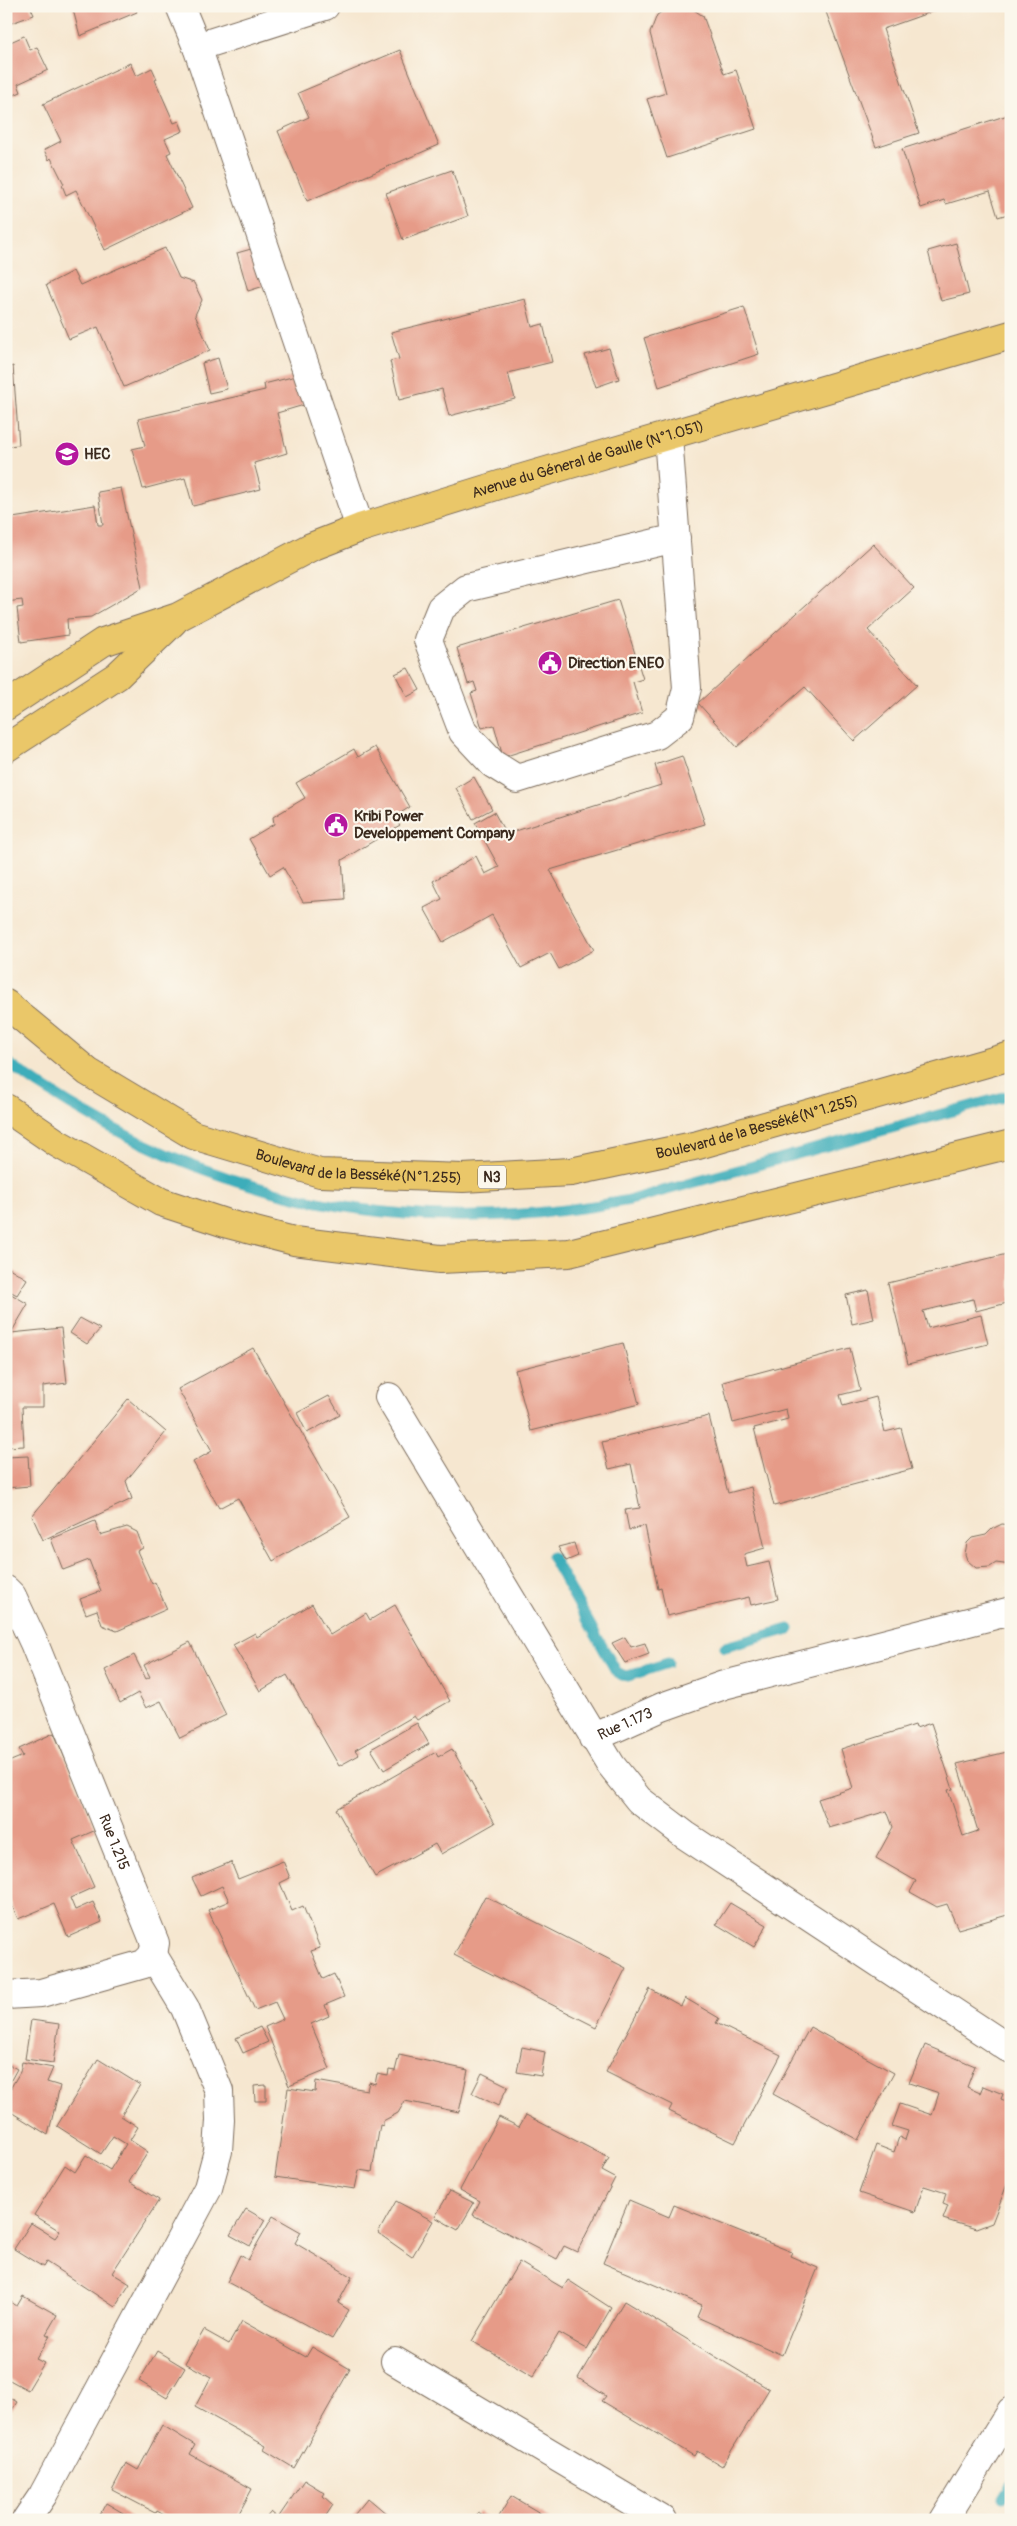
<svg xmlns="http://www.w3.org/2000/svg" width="1017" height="2526" font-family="Pangolin,sans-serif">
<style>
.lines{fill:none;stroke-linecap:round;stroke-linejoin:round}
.stream{stroke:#3eadba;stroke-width:11}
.building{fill:#e69b88}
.minor-casing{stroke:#7c6c5c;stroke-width:30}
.major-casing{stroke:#7c6c5c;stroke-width:30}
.highway-casing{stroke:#7c6c5c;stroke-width:30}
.minor{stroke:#fff;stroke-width:28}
.major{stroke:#eac769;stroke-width:28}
.highway{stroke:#eac769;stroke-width:28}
.labels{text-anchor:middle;stroke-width:4.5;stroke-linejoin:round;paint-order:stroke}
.shield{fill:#fbf7ec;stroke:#75685c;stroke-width:1}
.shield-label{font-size:14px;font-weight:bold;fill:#3b2a1e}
.poi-label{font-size:15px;font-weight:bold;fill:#3b2a1e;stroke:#fbf7ec;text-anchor:start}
.street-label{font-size:15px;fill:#3b2a1e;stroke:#fbf7ec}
</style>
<rect width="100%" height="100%" fill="#fbf7ec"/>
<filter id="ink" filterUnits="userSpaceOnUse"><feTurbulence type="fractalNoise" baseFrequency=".02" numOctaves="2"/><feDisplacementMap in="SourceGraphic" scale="10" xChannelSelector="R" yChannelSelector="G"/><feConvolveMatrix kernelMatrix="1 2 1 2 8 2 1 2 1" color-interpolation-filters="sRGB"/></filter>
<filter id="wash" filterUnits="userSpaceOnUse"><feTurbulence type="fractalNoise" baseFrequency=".0096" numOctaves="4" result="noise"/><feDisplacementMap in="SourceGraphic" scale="20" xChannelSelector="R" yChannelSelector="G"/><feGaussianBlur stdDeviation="1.12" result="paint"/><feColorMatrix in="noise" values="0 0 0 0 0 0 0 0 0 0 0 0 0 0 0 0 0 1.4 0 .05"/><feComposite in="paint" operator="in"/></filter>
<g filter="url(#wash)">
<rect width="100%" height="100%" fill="#f6e7d0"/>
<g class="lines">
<!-- stream -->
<g class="stream">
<path d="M6 1062C196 1199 400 1244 630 1200L1011 1095"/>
<path d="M552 1557 616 1671 622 1675 628 1676 668 1663"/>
<path d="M725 1647 789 1629"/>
<path d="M1003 2498 1011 2485"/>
</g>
</g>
<g id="blocks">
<!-- building -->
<g class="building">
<path d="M6 6H30L34 15 6 25Z"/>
<path d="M72 6H134L137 12 80 36Z"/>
<path d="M671 6H688L703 16 724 74 736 70 756 129 667 158 647 99 666 93 650 33 657 15Z"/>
<path d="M842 6H948L883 29 919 133 876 147 826 12Z"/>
<path d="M24 36 30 50 37 47 48 70 18 84 21 92 9 97 6 91V44Z"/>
<path d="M400 50 439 145 307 201 278 131 309 117 298 93Z"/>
<path d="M130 63 136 76 152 68 157 79 155 80 174 123 179 121 183 131 165 139 171 152 167 154 192 208 105 250 76 190 66 195 62 185 64 184 51 158 49 160 44 150 61 141 43 104Z"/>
<path d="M1011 114V213L998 217 990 191 946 204 944 200 921 208 902 149Z"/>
<path d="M452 170 468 216 403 240 386 193Z"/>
<path d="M956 243 969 294 941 301 928 251Z"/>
<path d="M165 248 179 278 194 283 202 300 195 315 210 350 124 387 98 327 69 339 46 285 73 271 80 285Z"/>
<path d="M251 249 264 286 248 291 237 253Z"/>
<path d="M525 299 532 327 543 324 552 362 508 373 515 399 449 416 442 389 399 400 390 361 399 359 391 332Z"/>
<path d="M744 307 759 354 659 387 644 338Z"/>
<path d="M6 345 10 367 13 366 19 445 6 446Z"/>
<path d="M609 348 619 379 596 387 585 355Z"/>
<path d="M218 358 227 389 209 393 202 363Z"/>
<path d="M296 376 304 405 277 413 287 453 254 463 261 489 193 506 185 478 143 489 132 449 145 446 138 419 265 390 264 384Z"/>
<path d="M121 488 143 587 91 617 67 619 68 635 21 642 17 608 23 607 22 600 6 602V519L95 505 98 525H103L98 492Z"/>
<path d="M873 544 914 588 868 630 917 685 854 741 805 687 737 747 698 703Z"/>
<path d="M618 600 643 679 633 682 642 713 503 757 494 725 482 728 471 693 477 691 474 682 468 684 457 648Z"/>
<path d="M408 668 420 690 407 697 395 674Z"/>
<path d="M375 747 410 807 394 817 400 825 342 860 345 899 303 902 283 867 270 875 249 839 274 824 273 817 305 798 296 783 354 749 358 757Z"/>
<path d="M682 756 705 824 550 870 594 950 559 969 550 953 521 968 492 915 443 942 424 908 442 899 433 881 476 856 485 874 499 867 475 823 494 812 506 834 661 785 655 765Z"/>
<path d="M474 777 492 809 473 819 456 788Z"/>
<path d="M1011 1253V1302L976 1311 973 1299 923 1311 928 1328 981 1315 988 1344 908 1364 888 1283Z"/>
<path d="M6 1266 27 1279 17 1295 6 1289Z"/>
<path d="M868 1290 874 1319 852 1324 846 1295Z"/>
<path d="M6 1291 28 1304 11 1333 61 1328 67 1383 43 1386V1407H22L24 1446 6 1447Z"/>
<path d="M80 1318 100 1329 87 1344 70 1333Z"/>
<path d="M623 1343 639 1404 531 1431 515 1370Z"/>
<path d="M253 1348 350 1517 273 1561 238 1498 219 1508 193 1462 212 1451 178 1389Z"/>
<path d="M850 1348 860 1390 840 1395 843 1406 876 1397 885 1432 901 1428 912 1469 774 1506 754 1428 788 1419 786 1409 733 1423 723 1382Z"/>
<path d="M329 1396 340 1415 307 1433 297 1413Z"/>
<path d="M128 1399 166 1432 126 1481 132 1499 43 1540 32 1516Z"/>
<path d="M709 1416 728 1493 751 1487 765 1548 744 1554 747 1567 769 1562 778 1599 751 1605 749 1597 667 1616 661 1588 658 1589 645 1526 629 1530 625 1510 640 1508 631 1464 609 1469 602 1442Z"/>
<path d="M28 1456 30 1486 6 1488V1457Z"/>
<path d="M95 1521 100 1535 127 1527 137 1532 143 1548 137 1551 152 1584 155 1582 167 1609 117 1631 102 1625 97 1610 86 1614 80 1599 101 1591 89 1560 63 1570 51 1539Z"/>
<path d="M1002 1524 1011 1525V1565L996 1563 990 1567 976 1568 967 1560 965 1554 967 1543 972 1538 986 1535 992 1529Z"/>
<path d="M574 1543 578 1556 566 1561 558 1547Z"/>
<path d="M312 1604 330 1635 366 1613 370 1620 395 1605 450 1701 417 1720 414 1716 355 1750 359 1755 339 1766 287 1675 260 1691 233 1645 255 1633 257 1637Z"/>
<path d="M625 1637 631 1647 645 1643 649 1654 625 1663 612 1643Z"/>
<path d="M190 1642 226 1715 180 1738 161 1701 146 1708 138 1693 120 1703 105 1670 134 1655 146 1679 150 1677 144 1665Z"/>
<path d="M417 1723 429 1744 384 1770 371 1749Z"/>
<path d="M931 1723 953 1789 948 1790 963 1836 978 1831 957 1764 1011 1751V1914L958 1929 947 1904 937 1907 910 1892 916 1881 876 1858 893 1827 887 1811 829 1828 818 1799 853 1788 841 1749 915 1725 916 1728Z"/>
<path d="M54 1733 96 1830 73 1840 94 1887 70 1898 75 1910 93 1902 102 1922 68 1937 54 1904 18 1919 6 1892V1763L23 1756 19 1749Z"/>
<path d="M452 1749 495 1823 441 1854 435 1844 375 1877 336 1809 436 1752 438 1757Z"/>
<path d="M283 1861 290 1878 280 1883 292 1911 303 1906 320 1948 311 1951 323 1979 334 1974 344 1997 325 2005 329 2016 311 2024 330 2069 289 2086 265 2027 283 2019 275 2002 255 2010 208 1910 229 1901 222 1886 201 1896 192 1878 231 1862 238 1879Z"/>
<path d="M485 1896 626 1968 596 2027 454 1955Z"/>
<path d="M730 1903 767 1925 754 1947 716 1924Z"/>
<path d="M650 1989 681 2006 685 1998 719 2018 716 2023 781 2055 735 2143 669 2111 672 2105 606 2072Z"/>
<path d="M31 2020 59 2024 53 2063 25 2059Z"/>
<path d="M260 2027 268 2042 243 2053 236 2038Z"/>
<path d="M810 2027 894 2073 858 2140 773 2094Z"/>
<path d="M925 2045 975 2066 967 2087 980 2093 983 2086 1003 2094 1001 2099 1011 2103V2174L992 2223 976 2229 943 2219 948 2206 943 2204 946 2193 924 2186 915 2212 859 2193 876 2145 894 2152 899 2137 905 2140 908 2131 892 2126 900 2104 932 2115 939 2093 909 2083Z"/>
<path d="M522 2047 545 2052 541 2076 517 2072Z"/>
<path d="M399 2055 468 2070 459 2112 405 2101 398 2113 383 2121V2126L380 2125 372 2172 359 2170 355 2189 275 2177 288 2088 315 2092 316 2081 367 2090 369 2082 375 2084 377 2074 388 2076 389 2070 395 2071Z"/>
<path d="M98 2059 140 2085 121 2116 138 2127 130 2140 148 2152 129 2182 159 2200 112 2273 130 2284 115 2307 46 2262 43 2267 14 2249 31 2223 55 2238 60 2231 34 2215 65 2165 75 2172 86 2155 110 2170 126 2144 113 2136 101 2154 57 2126Z"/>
<path d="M22 2062 53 2068 47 2082 60 2086 48 2135 6 2109V2096L20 2072Z"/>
<path d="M6 2063 17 2069 6 2089Z"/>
<path d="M482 2073 508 2086 498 2106 472 2093Z"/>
<path d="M266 2085V2101H255L254 2086Z"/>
<path d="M526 2115 609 2158 602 2171 615 2178 577 2252 564 2246 557 2259 473 2215 480 2201 460 2190 499 2117 519 2127Z"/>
<path d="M450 2191 474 2203 458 2230 435 2217Z"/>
<path d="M629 2200 669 2217 674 2205 792 2252 790 2256 818 2268 782 2355 697 2317 702 2305 603 2263Z"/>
<path d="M396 2201 433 2221 412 2257 378 2233Z"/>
<path d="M246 2209 265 2220 250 2246 230 2235Z"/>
<path d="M273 2216 301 2232 295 2243 352 2277 338 2303 349 2310 332 2339 227 2282 240 2255 248 2260Z"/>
<path d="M519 2262 563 2288 568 2280 611 2308 587 2349 559 2333 533 2377 472 2341Z"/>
<path d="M23 2296 57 2315 46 2334 50 2336 36 2359 44 2363 28 2390 6 2378V2299L17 2306Z"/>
<path d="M624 2301 769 2389 722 2466 697 2451 694 2456 602 2401 606 2396 578 2378Z"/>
<path d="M242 2321 306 2357 312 2347 350 2369 294 2468 264 2450 266 2446 195 2407 211 2377 185 2363 204 2330 229 2344Z"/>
<path d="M157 2351 185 2368 167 2398 139 2381Z"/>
<path d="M6 2395 17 2402 6 2419Z"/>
<path d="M162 2425 195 2445 190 2454 252 2489 237 2517 242 2520H173L157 2511 156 2513 112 2490 126 2463 138 2470Z"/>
<path d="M304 2480 325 2493 323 2496 333 2505 323 2520H264L271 2512 278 2518Z"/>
<path d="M511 2496 552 2520H497Z"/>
<path d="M368 2498 394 2520H350Z"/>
<path d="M106 2503 135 2520H97Z"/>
<path d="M478 2512 491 2520H474Z"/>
</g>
</g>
</g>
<g filter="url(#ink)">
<use href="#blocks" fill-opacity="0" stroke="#7c6c5c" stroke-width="1"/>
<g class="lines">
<defs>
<g id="minor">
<path d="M180 6 197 47 360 528"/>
<path d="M197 47 325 6"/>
<path d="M668 436 687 688 680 717 657 735 517 779 493 764 463 732 428 640 441 608 466 588 676 538"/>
<path d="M389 1397 611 1765 639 1800 685 1835 1011 2050"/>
<path id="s1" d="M6 1590 12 1596 34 1643 155 1943 153 1955 144 1964 41 1993 6 1995"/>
<path id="s2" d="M593 1738 662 1707 724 1685 1011 1611"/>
<path d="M395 2361 663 2520"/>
<path d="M26 2520 43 2495 208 2188 218 2151 220 2120 219 2091 185 2008 153 1955"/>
<path d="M944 2520 1011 2411"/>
</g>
<g id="major">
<path id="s3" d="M6 706 103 642 178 617 311 547 360 528 509 482 1011 335"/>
<path d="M6 748 117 676 173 622"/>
</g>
<g id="highway">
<path id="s4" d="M6 1004 88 1072 193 1135 320 1173 463 1178 571 1172 698 1145 1011 1056"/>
<path d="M6 1108 57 1143 161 1202 228 1224 294 1241 440 1259 569 1253 1011 1144"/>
</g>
</defs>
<!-- minor casing -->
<use href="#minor" class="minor-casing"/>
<!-- major casing -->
<use href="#major" class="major-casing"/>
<!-- highway casing -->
<use href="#highway" class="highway-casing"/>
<!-- minor -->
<use href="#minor" class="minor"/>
<!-- major -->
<use href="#major" class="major"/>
<!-- highway -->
<use href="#highway" class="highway"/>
</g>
</g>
<!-- icons -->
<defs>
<symbol id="school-disc" viewBox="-11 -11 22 22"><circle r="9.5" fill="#b5179e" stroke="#fbf7ec"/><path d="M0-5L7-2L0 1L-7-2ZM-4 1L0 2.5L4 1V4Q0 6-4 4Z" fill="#fff"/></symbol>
<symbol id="civic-disc" viewBox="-11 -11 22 22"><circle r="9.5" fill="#b5179e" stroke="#fbf7ec"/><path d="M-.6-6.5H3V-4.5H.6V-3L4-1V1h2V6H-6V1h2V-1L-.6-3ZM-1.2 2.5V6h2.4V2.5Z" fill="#fff"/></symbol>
</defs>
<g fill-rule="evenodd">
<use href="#school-disc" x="53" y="440" width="28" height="28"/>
<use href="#civic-disc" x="536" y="649" width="28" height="28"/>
<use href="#civic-disc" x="322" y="811" width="28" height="28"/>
</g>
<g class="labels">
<!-- shield labels -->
<rect class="shield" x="478" y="1165.5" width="28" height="23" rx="4"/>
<g class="shield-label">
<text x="492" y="1182">N3</text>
</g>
<!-- poi labels -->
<g class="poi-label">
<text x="84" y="459">HEC</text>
<text x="568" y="668">Direction ENEO</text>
<text x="354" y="821">Kribi Power<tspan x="354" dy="17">Developpement Company</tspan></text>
</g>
<!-- street labels -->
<g class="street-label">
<text dy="5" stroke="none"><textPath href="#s3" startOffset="636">Avenue du Géneral de Gaulle (N°1.051)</textPath></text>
<text dy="5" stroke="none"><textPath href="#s4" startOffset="804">Boulevard de la Besséké(N°1.255)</textPath></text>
<text dy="5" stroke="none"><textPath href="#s4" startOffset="399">Boulevard de la Besséké(N°1.255)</textPath></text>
<text dy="5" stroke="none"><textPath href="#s2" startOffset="35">Rue 1.173</textPath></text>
<text dy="5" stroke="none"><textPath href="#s1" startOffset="275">Rue 1.215</textPath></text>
</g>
</g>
<!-- margin -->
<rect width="1017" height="2526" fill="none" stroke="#fbf7ec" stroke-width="25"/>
</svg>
